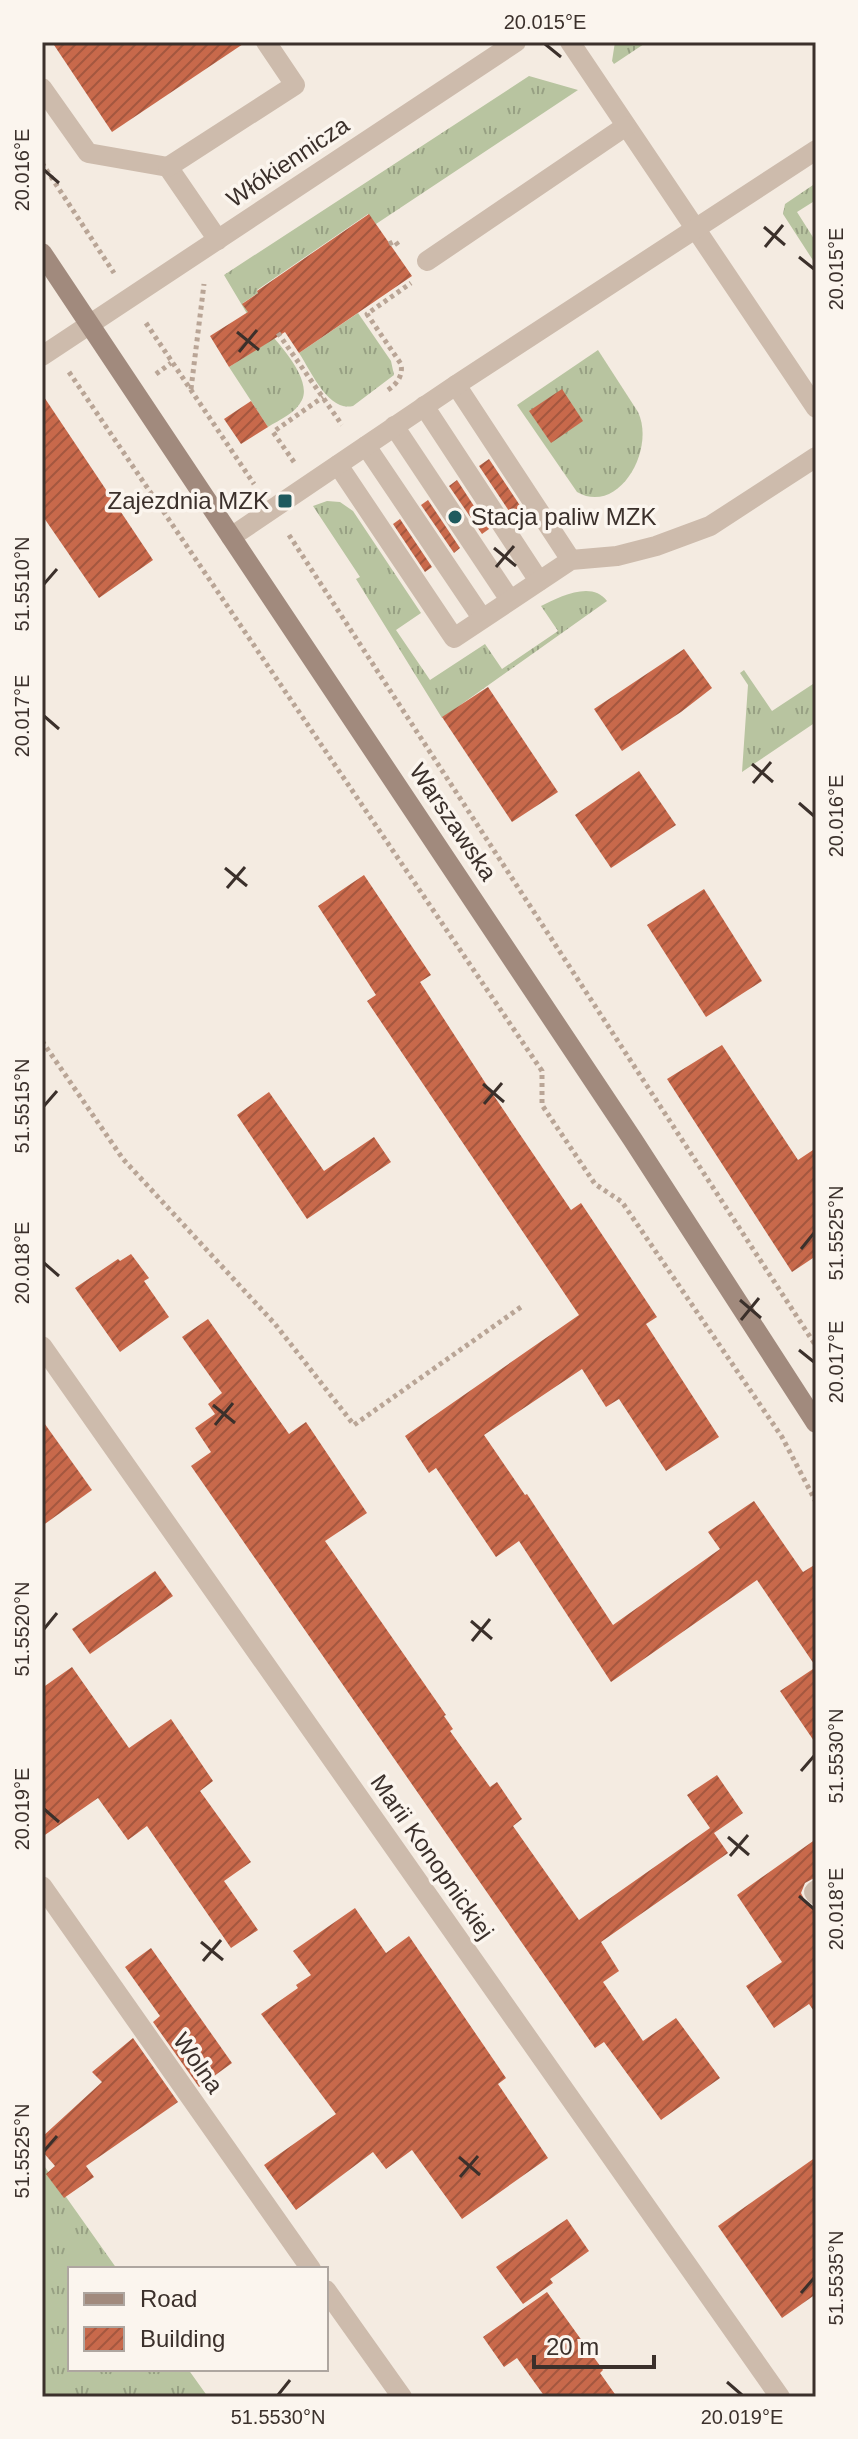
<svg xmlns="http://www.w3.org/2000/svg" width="858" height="2439" font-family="Arial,sans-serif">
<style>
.grass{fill:url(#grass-tufts)}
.building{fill:url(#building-hatch)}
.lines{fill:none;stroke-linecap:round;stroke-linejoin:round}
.path{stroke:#b9a596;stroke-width:5;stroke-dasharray:4 4;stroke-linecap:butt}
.service{stroke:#cdbbac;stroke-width:20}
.minor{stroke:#cdbbac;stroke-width:20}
.secondary{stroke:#a18a7d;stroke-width:20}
.ticks{fill:none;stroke:#3b302b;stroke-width:3}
.poi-dot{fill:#1f5a5e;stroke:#fbf5ee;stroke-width:3}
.labels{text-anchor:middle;stroke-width:7;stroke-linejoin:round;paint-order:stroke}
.street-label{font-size:24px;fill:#3b302b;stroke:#fbf5ee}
.poi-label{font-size:24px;fill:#3b302b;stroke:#fbf5ee;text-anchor:end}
.neatline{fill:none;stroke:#3b302b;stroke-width:3}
.ticks-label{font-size:20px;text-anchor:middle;fill:#3b302b}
</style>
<defs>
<pattern id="grass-tufts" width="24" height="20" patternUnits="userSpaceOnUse" patternTransform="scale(2)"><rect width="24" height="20" fill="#b8c4a0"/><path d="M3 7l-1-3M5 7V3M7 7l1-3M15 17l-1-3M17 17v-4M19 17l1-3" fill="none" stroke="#97a083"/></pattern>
<pattern id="building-hatch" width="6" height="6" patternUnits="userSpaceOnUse" patternTransform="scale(2)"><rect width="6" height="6" fill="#c8694b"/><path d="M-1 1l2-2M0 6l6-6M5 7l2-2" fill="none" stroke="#a4573f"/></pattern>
</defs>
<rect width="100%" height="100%" fill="#f4ebe1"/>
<!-- grass -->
<g class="grass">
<path d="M615 42H647L614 64 612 61Z"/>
<path d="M529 76 578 90 376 224 368 214 257 290 258 293 243 303C258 323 315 373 302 400 296 413 279 420 268 427L229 367 265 344 224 275Z"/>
<path d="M816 183V200L797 212 816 242V265L783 214 785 204Z"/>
<path d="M358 313 391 361 394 375 353 406C328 412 311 371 299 353Z"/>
<path d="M598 350 638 412C656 450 618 516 577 492L517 405Z"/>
<path d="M327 501 340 502 353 511 421 613 396 630 430 680 485 644 502 669 558 631 541 606C559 597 592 580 607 601L442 718 356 579 360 577 313 506Z"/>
<path d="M744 670 772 711 816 682V722L742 772 748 685 740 673Z"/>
<path d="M42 2163 117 2269H70V2369H188L208 2397H42Z"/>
</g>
<!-- building -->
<g class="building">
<path d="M52 42H246L112 132Z"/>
<path d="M369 214 412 276 299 353 285 332 229 367 210 336 248 312 242 304 258 293 257 291Z"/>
<path d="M562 389 583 421 551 443 529 411Z"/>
<path d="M42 394 153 560 99 598 42 515Z"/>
<path d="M251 401 268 427 241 444 224 419Z"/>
<path d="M489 459 521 507 511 514 479 466Z"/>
<path d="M457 480 489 529 482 534 449 486Z"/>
<path d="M428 500 460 548 454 553 421 505Z"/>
<path d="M400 519 432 567 425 572 393 524Z"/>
<path d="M684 649 712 688 681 712 622 751 594 709Z"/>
<path d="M488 687 558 792 512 822 442 717Z"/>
<path d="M639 771 676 825 611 868 575 815Z"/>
<path d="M364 875 431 975 420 982 488 1087 571 1210 581 1203 657 1317 646 1324 719 1437 666 1471 619 1399 606 1407 582 1369 484 1435 525 1495 527 1494 613 1625 720 1549 708 1532 754 1501 803 1572 816 1564V1744L780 1691 816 1667 757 1580 611 1682 519 1541 496 1557 436 1468 429 1473 405 1436 579 1315 367 1001 376 995 318 906Z"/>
<path d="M704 889 762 981 706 1017 647 925Z"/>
<path d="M722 1045 798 1160 816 1148V1256L792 1272 667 1079Z"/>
<path d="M269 1092 324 1171 374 1137 391 1162 307 1219 237 1115Z"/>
<path d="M131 1254 149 1278 144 1281 169 1317 120 1352 75 1288 118 1259 120 1261Z"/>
<path d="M208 1319 289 1434 306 1422 367 1513 325 1541 446 1715 444 1716 453 1729 450 1731 490 1787 497 1782 522 1819 513 1826 579 1920 710 1828 687 1795 717 1775 743 1813 714 1833 728 1853 601 1942 619 1971 603 1982 643 2041 676 2018 720 2078 661 2120 604 2042 595 2048 191 1466 211 1452 195 1428 215 1414 208 1404 222 1393 182 1337Z"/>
<path d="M42 1420 92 1490 42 1526Z"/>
<path d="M155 1571 173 1596 90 1654 72 1629Z"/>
<path d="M72 1667 129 1748 171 1719 213 1781 200 1791 251 1862 224 1881 258 1930 231 1948 147 1826 128 1840 98 1798 42 1837V1688Z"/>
<path d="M816 1839V1877L805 1883 801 1893 806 1903 816 1908V2014L809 2004 774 2028 746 1986 782 1962 737 1895Z"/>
<path d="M355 1908 386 1953 409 1936 506 2078 498 2084 548 2158 462 2219 412 2150 386 2169 373 2152 296 2210 264 2165 336 2114 261 2014 298 1988 296 1985 311 1975 293 1951Z"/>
<path d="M151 1948 232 2063 199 2087 153 2022 160 2016 125 1967Z"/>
<path d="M133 2038 178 2102 86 2166 94 2177 64 2198 46 2174 55 2166 42 2151V2137L102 2082 92 2072Z"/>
<path d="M816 2157V2294L782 2318 718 2226Z"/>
<path d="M567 2219 589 2251 550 2279 553 2283 523 2304 496 2267Z"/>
<path d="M547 2292 603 2370 600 2373 617 2397H545L517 2358 504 2367 483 2337Z"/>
</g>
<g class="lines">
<!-- path -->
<g class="path">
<path d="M42 163 114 273"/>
<path d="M389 244 395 241 400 248"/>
<path d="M146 323 254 484"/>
<path d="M278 333 342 425"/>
<path d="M69 372 542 1071V1105L595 1184 622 1202 782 1437 816 1502"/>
<path d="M156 374 171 363"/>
<path d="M191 389 204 284"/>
<path d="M388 390C398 383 403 375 401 364L367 314 411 283"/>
<path d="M294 462 273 432 323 397"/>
<path d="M289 535 816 1346"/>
<path d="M42 1041 123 1159 275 1324 354 1425 521 1307"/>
</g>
<!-- service -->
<g class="service">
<path d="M570 42 816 408"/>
<path d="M42 88 88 153 168 167 218 240"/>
<path d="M168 167 295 85 266 42"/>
<path d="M427 261 626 126"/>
<path d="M456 385 571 560"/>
<path d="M424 406 539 581"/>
<path d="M394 426 510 600"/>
<path d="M366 446 482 618"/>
<path d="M338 465 454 638 571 560 617 556 656 546 710 526 816 457"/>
<path d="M231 537 456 385 816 150"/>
<path d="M816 1890 814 1892 816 1895"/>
</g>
<!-- minor -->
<g class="minor">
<path d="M42 356 516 42"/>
<path d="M42 1346 780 2397"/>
<path d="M42 1886 311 2269"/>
<path d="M326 2290 402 2397"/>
</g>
<!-- secondary -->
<path class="secondary" d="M42 253 633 1140 816 1423"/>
</g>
<!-- ticks -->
<path class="ticks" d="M545 44 561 57M44 170 59 183M764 227 785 245M765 247 783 225M799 257 814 269M237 332 259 350M239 352 257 330M494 548 516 566M496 567 514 546M44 584 57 569M44 716 59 729M752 764 773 782M753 783 771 762M799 803 814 816M225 868 247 886M227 888 245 867M483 1084 504 1102M484 1104 502 1083M44 1106 57 1091M801 1249 814 1233M44 1263 59 1276M740 1300 761 1318M741 1320 759 1298M799 1350 814 1362M213 1405 235 1423M215 1425 233 1403M471 1621 492 1639M44 1629 57 1613M472 1641 490 1619M801 1771 814 1756M44 1809 59 1822M728 1837 749 1855M730 1856 748 1835M799 1896 814 1909M201 1942 223 1960M203 1961 221 1940M44 2151 57 2136M459 2157 480 2175M460 2177 478 2156M801 2293 814 2278M727 2382 742 2395M278 2395 290 2380"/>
<!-- markers -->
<g class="poi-dot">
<rect x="277" y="493" width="16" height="16" rx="4"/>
<circle cx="455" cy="517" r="8"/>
</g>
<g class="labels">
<!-- street labels -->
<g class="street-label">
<text transform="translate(288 162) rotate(-34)" y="8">Włókiennicza</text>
<text transform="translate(453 822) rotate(56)" y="8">Warszawska</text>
<text transform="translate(432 1857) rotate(55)" y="8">Marii Konopnickiej</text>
<text transform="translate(198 2063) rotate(55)" y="8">Wolna</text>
</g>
<!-- poi labels -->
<g class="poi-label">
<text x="269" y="509">Zajezdnia MZK</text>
<text x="471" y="525" text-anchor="start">Stacja paliw MZK</text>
</g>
</g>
<!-- border -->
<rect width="858" height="2439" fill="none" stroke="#fbf5ee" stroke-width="88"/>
<!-- legend -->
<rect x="68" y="2267" width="260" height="104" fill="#fbf5ee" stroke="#aea6a0" stroke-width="2"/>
<rect x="84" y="2293" width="40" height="12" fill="#a18a7d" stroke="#aea6a0" stroke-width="2"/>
<text x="140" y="2307" font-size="24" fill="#3b302b">Road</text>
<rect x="84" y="2327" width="40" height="24" fill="url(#building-hatch)" stroke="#aea6a0" stroke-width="2"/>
<text x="140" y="2347" font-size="24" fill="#3b302b">Building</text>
<!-- scale -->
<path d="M534 2355v12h120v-12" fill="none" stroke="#3b302b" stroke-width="4"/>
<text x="546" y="2355" font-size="24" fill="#3b302b" stroke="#fbf5ee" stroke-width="6" paint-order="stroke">20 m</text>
<rect x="44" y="44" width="770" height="2351" class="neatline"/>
<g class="ticks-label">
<text x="545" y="29">20.015°E</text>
<text transform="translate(22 170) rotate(-90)" y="7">20.016°E</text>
<text transform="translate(836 269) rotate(-90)" y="7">20.015°E</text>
<text transform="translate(22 584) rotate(-90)" y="7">51.5510°N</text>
<text transform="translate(22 716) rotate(-90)" y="7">20.017°E</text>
<text transform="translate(836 816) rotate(-90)" y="7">20.016°E</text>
<text transform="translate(22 1106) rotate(-90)" y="7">51.5515°N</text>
<text transform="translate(836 1233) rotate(-90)" y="7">51.5525°N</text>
<text transform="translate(22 1263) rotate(-90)" y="7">20.018°E</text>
<text transform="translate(836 1362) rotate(-90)" y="7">20.017°E</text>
<text transform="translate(22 1629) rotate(-90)" y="7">51.5520°N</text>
<text transform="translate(836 1756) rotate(-90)" y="7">51.5530°N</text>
<text transform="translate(22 1809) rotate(-90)" y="7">20.019°E</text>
<text transform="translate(836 1909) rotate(-90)" y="7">20.018°E</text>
<text transform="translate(22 2151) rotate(-90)" y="7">51.5525°N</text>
<text transform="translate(836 2278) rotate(-90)" y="7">51.5535°N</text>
<text x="278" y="2424">51.5530°N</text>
<text x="742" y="2424">20.019°E</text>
</g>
</svg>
